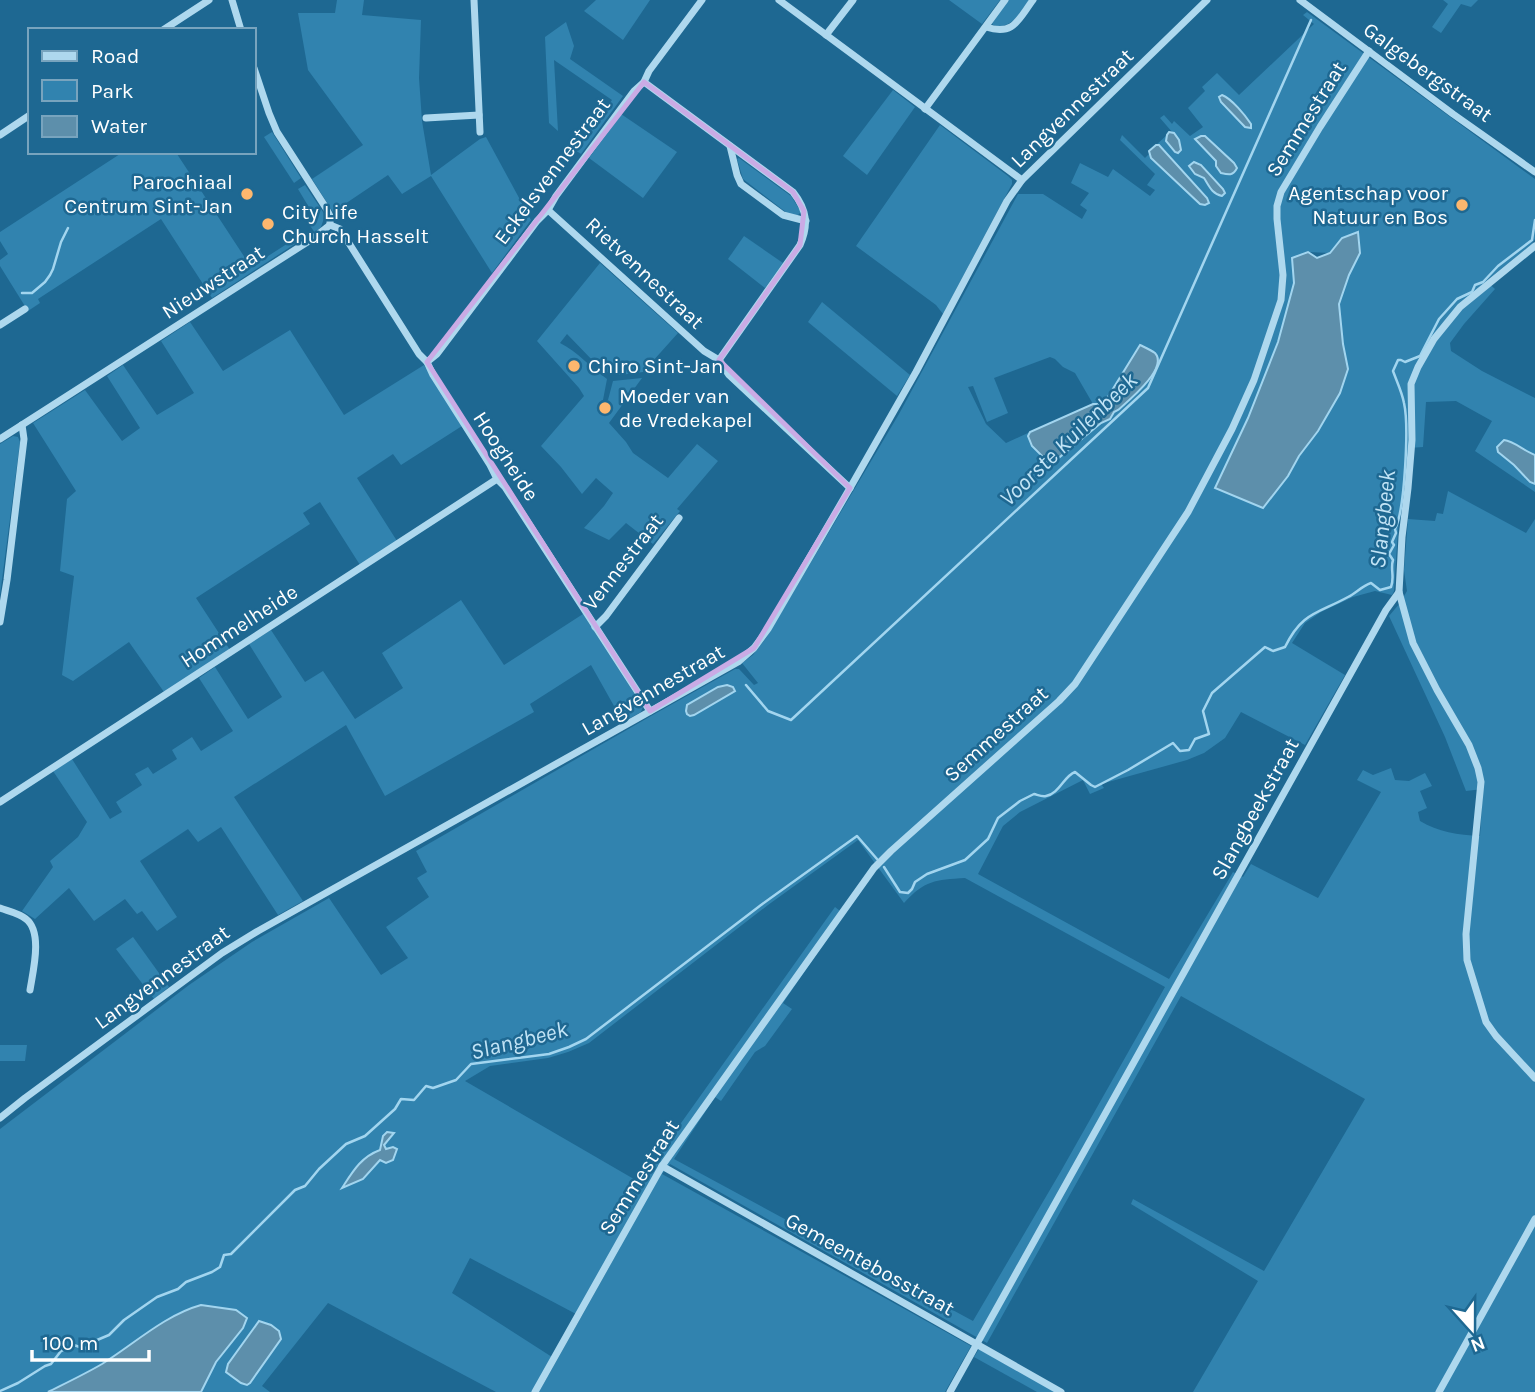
<svg xmlns="http://www.w3.org/2000/svg" width="1535" height="1392" font-family="Karla,sans-serif">
<style>
.green{fill:#3183af;fill-rule:evenodd}
.water{fill:#5d8fab;stroke:#a2d5ef;stroke-width:2}
.lines{fill:none;stroke-linecap:round;stroke-linejoin:round}
.stream{stroke:#a2d5ef;stroke-width:2.5}
.street{stroke:#aed8ee;stroke-width:7}
.marked{fill:none;stroke:#caabe5;stroke-width:5;stroke-linejoin:round}
.poi-dot{fill:#fdb76e;stroke:#1e6892;stroke-width:2.5}
.labels{text-anchor:middle;stroke-width:5;stroke-linejoin:round;paint-order:stroke}
.street-label{font-size:21px;fill:#fff;stroke:#1e6892}
.poi-label{font-size:21px;fill:#fff;stroke:#1e6892;text-anchor:start}
.water-label{font-size:23px;font-style:italic;fill:#c2e4f6;stroke:#1e6892}
</style>
<rect width="100%" height="100%" fill="#1e6892"/>
<!-- green -->
<g class="green">
<path d="M337 0H364L362 15 421 20 419 78 422 121 431 175 480 139 486 137 531 220 492 273 431 176 402 194 388 175 333 212 312 179 363 145 308 70 298 13H335Z"/>
<path d="M596 0H650L623 40 584 11Z"/>
<path d="M949 0H1000L982 24Z"/>
<path d="M1008 0H1029C1019 13 1012 30 993 25L992 23Z"/>
<path d="M1443 0H1478L1471 7 1461 4 1441 33 1432 27 1448 4Z"/>
<path d="M1307 12 1535 179V239L1531 245 1486 281 1495 289 1464 324 1450 343 1451 351 1482 371 1535 398V455L1527 452 1512 442 1497 447 1498 452 1514 465 1530 482 1535 484V492L1475 451 1492 421 1456 401 1426 402 1423 447 1409 448 1398 530 1394 591 1392 595 1375 591 1353 597 1321 612 1305 623 1292 643 1345 675 1305 745 1241 712 1225 738 1204 753 1187 760 1101 784 1104 788 1090 794 1083 780 1020 812 1003 826 978 874 1169 979 1233 872 1243 877 1251 864 1318 898 1381 792 1357 780 1363 770 1373 775 1391 768 1395 780 1409 781 1425 773 1432 786 1420 791 1427 808 1418 812 1420 821C1438 832 1458 835 1480 836L1483 789 1466 791 1445 737 1389 616 1400 603 1407 591 1404 570 1408 519 1435 521 1437 513 1443 514 1448 491 1526 533 1535 519V1392H1193L1258 1281 1131 1204 1133 1199 1264 1271 1365 1099 1181 996 987 1343 670 1164 662 1174 971 1346 945 1392H539L621 1246 576 1314 470 1258 452 1293 552 1357 532 1392H496L328 1303 262 1386 270 1392H201L216 1362 243 1328 236 1310 200 1392H0V1129L189 985 252 942 329 898 381 975 408 958 386 927 429 897 417 878 427 872 416 851 651 716 735 669H739L754 685 758 683 742 663 753 655 766 638 899 414 1018 194H1043L1082 219 1087 210 1080 205 1089 193 1071 183 1080 163 1108 177 1113 169 1150 196 1155 190 1147 185 1155 174 1120 140 1122 135 1145 158 1149 154 1200 204 1205 205 1209 202 1207 197 1159 146 1156 145 1167 135 1166 137 1179 140 1160 118 1164 115 1172 124 1174 121 1190 136 1203 127 1188 108 1205 91 1202 87 1217 73 1239 95 1314 24 1303 15ZM1231 100 1247 117 1245 127 1221 102ZM1201 165 1223 189 1210 188 1204 178 1195 174 1190 166ZM1357 232 1349 275 1339 304 1340 393 1318 431 1262 508 1215 487 1248 418 1278 342 1294 283 1308 252 1330 253 1342 238ZM1050 357 1055 359 1063 367 1075 373 1093 404H1101L1158 362 1150 380 1118 410 1113 412 1110 419 1101 423 1028 436 1030 432 1006 443 986 424 968 387 973 386 987 422 1008 413 994 378ZM858 840 904 903C925 880 935 880 965 878L1165 987 1061 1171 973 1321 674 1159 715 1097 721 1101 755 1052 765 1046 792 1009 783 1003 844 914 835 907 639 1182 465 1081 490 1066 548 1058 568 1052 589 1043 768 905Z"/>
<path d="M566 22 574 46 570 59 623 96 581 154 575 150 612 100 554 60 558 131 549 123 545 37Z"/>
<path d="M893 90 915 107 867 175 843 156Z"/>
<path d="M621 114 677 152 643 198 589 158Z"/>
<path d="M940 125 1008 176 1012 180V184L943 314 936 305 856 246Z"/>
<path d="M272 132 301 178 294 183 264 137Z"/>
<path d="M120 152H179L177 154 251 267 293 240 291 235 299 230 304 238 212 298 161 219 38 299 40 303 28 311 0 266V260L8 254 0 241V232L120 154Z"/>
<path d="M739 158 791 196 801 212 797 216 787 213 743 179 737 159Z"/>
<path d="M305 185 325 215 321 227 315 233 309 224 316 219 298 189Z"/>
<path d="M744 236 783 263 765 288 728 259Z"/>
<path d="M600 263 678 333 643 372 620 375 610 374 596 364 567 334 560 343C577 351 591 368 607 379L603 400H608L613 381 642 378 609 423 626 442 633 453 668 478 697 444 718 461 677 509 680 511 653 544 626 523 609 540 584 528 604 506 613 493 596 478 582 494 561 467 541 446 584 396 579 388 537 341Z"/>
<path d="M822 302 910 375 897 396 808 322Z"/>
<path d="M190 322 223 371 290 330 344 415 424 365 462 426 401 465 393 454 357 478 397 541 360 565 320 502 303 513 310 524 196 598 230 650 164 692 129 642 73 681 62 675 74 576 60 571 67 499 76 491 33 423 85 390 122 441 140 428 107 376 123 365 157 415 194 393 161 341Z"/>
<path d="M13 436 18 437 20 442 0 595V444Z"/>
<path d="M461 600 504 665 583 614 643 707 641 712 623 722 591 665 530 704 534 712 385 796 346 725 234 797 303 901 278 915 221 827 198 842 188 829 140 861 177 917 157 931 142 911 137 914 125 899 94 921 69 888 35 919 22 911 53 867 50 861 78 837 87 822 53 771 72 759 110 819 122 812 116 802 142 785 135 774 148 767 153 774 177 759 172 750 192 737 201 751 233 731 199 678 215 667 248 719 282 697 249 644 271 630 305 682 323 671 355 719 403 688 382 653Z"/>
<path d="M133 937 169 987 154 999 116 949Z"/>
<path d="M0 1045H27L25 1061H0Z"/>
<path d="M979 1349 1056 1392H1037L974 1357Z"/>
</g>
<!-- water -->
<g class="water">
<path d="M1222 95C1232 99 1245 115 1251 124V128L1245 127 1221 102 1219 97Z"/>
<path d="M1169 132 1174 133 1179 140 1181 150 1178 153 1175 152 1166 141 1167 135Z"/>
<path d="M1201 136H1205L1234 163 1237 168C1233 176 1229 175 1221 173L1216 166V161L1195 139Z"/>
<path d="M1156 145H1159L1207 198 1209 203 1205 205 1200 204 1151 158 1149 151Z"/>
<path d="M1194 162 1201 165 1223 189 1225 193 1222 196C1212 194 1209 186 1204 178L1195 174 1189 166Z"/>
<path d="M1358 232 1360 253 1349 275 1339 304 1343 344 1348 369 1340 393 1318 431 1299 456 1288 476 1263 508 1215 488 1248 418 1278 342 1294 283 1292 258 1308 252 1317 258 1330 253 1342 238Z"/>
<path d="M1140 345C1144 347 1151 350 1155 353 1169 368 1128 401 1118 410L1114 412 1110 419 1101 423 1055 461 1048 462 1032 446 1028 436 1030 432 1093 404H1101L1106 400Z"/>
<path d="M1504 440C1514 441 1524 451 1535 455V484L1530 482 1514 465 1498 452 1497 447Z"/>
<path d="M727 685 733 687 735 691 694 715 690 716 687 714 686 711 687 705 718 687Z"/>
<path d="M387 1132 394 1133 384 1145 386 1149 393 1147 397 1149 393 1160 386 1163 380 1160 363 1179 342 1188C353 1171 361 1157 380 1150L383 1136Z"/>
<path d="M201 1305 236 1310 247 1318 243 1328 216 1362 201 1392H48C66 1383 85 1374 102 1364 134 1344 165 1315 201 1305Z"/>
<path d="M259 1321 271 1325 279 1331 281 1339 250 1383 247 1385 241 1383 226 1372 228 1364Z"/>
</g>
<g class="lines">
<!-- stream -->
<g class="stream">
<path d="M22 293H32L45 282 50 275 53 269 61 242 68 228"/>
<path d="M746 685 768 711 791 720 1148 388 1311 20"/>
<path d="M884 867 900 892 908 893 912 889 915 882 927 874 965 860 988 839 998 818 1020 801 1034 794C1038 795 1042 797 1046 796 1059 794 1064 776 1075 772L1091 785 1095 787 1128 770 1173 743 1180 751 1189 750 1195 739 1209 734 1203 711 1212 693 1265 647 1273 651 1285 647C1302 612 1317 614 1348 597 1356 593 1362 586 1371 583L1380 590 1391 587C1395 577 1390 569 1393 560L1389 554 1394 545 1392 542 1396 533 1395 529C1405 510 1409 425 1404 403 1402 392 1397 382 1393 371L1398 360H1401L1405 362 1420 356 1439 319 1457 299 1472 292 1475 285 1483 282 1498 266 1532 240 1535 220"/>
<path d="M0 1391 18 1383 45 1366 51 1364 61 1351 74 1345 85 1349 90 1343 109 1335 124 1320 157 1297 178 1289 186 1282 212 1272 220 1267 224 1255 231 1254 295 1190 305 1186 319 1169 346 1144 365 1136 395 1109 401 1099 414 1100 426 1086 433 1088 456 1080 471 1064 549 1054 569 1047 586 1039 761 905 857 836 877 859"/>
</g>
<!-- street -->
<g class="street">
<path d="M232 0 241 30"/>
<path d="M474 0 480 132"/>
<path d="M779 0 1022 180"/>
<path d="M1300 0 1453 114 1535 172"/>
<path d="M986 27C1014 36 1018 20 1033 0"/>
<path d="M163 30 209 0"/>
<path d="M826 35 853 0"/>
<path d="M254 68 269 113 277 132 326 208 330 216V225"/>
<path d="M644 82 793 192C807 210 809 225 800 245L719 360"/>
<path d="M925 109 1005 0"/>
<path d="M426 118 479 115"/>
<path d="M0 135 30 115"/>
<path d="M730 146 737 175 741 184 783 215 806 221"/>
<path d="M548 210 704 351 719 360 729 375 850 488"/>
<path d="M330 225 340 229 419 354 427 362 433 375 490 465 497 479 505 487 650 711"/>
<path d="M0 325 25 309"/>
<path d="M427 362 437 354 537 221 548 210 556 196 634 91 644 82 649 71 702 0"/>
<path d="M0 439 312 239 330 225"/>
<path d="M1399 592 1413 643 1437 690 1469 745 1478 768 1481 782 1466 934 1467 960 1486 1022 1496 1036 1535 1078"/>
<path d="M0 622 7 580 24 439 22 425"/>
<path d="M595 627 606 616 679 518"/>
<path d="M0 802 497 479"/>
<path d="M0 908C8 911 19 913 26 919 43 932 33 971 30 990"/>
<path d="M0 1118 25 1098 222 953 258 931 738 662 754 648 768 629 850 488 916 372 1007 201 1022 180 1207 0"/>
<path d="M662 1166 1061 1392"/>
<path d="M535 1392 662 1166 874 868 891 851 1059 701 1075 684 1188 512 1232 429 1254 380 1281 300 1283 275 1277 219V206L1281 192 1320 127 1369 51"/>
<path d="M950 1392 1386 610 1399 592 1402 537 1408 488 1412 440 1411 384 1418 367 1434 339 1460 307 1535 246"/>
<path d="M1439 1392 1535 1219"/>
</g>
</g>
<!-- marked area -->
<path class="marked" d="M644 82 793 192 804 211 800 245 719 360 850 488 754 648 650 711 427 362Z"/>
<!-- markers -->
<g class="poi-dot">
<circle cx="247" cy="194" r="7"/>
<circle cx="1462" cy="205" r="7"/>
<circle cx="268" cy="224" r="7"/>
<circle cx="574" cy="366" r="7"/>
<circle cx="605" cy="408" r="7"/>
</g>
<g class="labels">
<!-- street labels -->
<g class="street-label">
<text transform="translate(1428 72) rotate(36)" y="7">Galgebergstraat</text>
<text transform="translate(1072 108) rotate(-44)" y="7">Langvennestraat</text>
<text transform="translate(1306 119) rotate(-58)" y="7">Semmestraat</text>
<text transform="translate(552 171) rotate(-53)" y="7">Eckelsvennestraat</text>
<text transform="translate(645 273) rotate(43)" y="7">Rietvennestraat</text>
<text transform="translate(213 282) rotate(-33)" y="7">Nieuwstraat</text>
<text transform="translate(506 456) rotate(57)" y="7">Hoogheide</text>
<text transform="translate(623 562) rotate(-52)" y="7">Vennestraat</text>
<text transform="translate(239 626) rotate(-33)" y="7">Hommelheide</text>
<text transform="translate(653 690) rotate(-30)" y="7">Langvennestraat</text>
<text transform="translate(996 734) rotate(-42)" y="7">Semmestraat</text>
<text transform="translate(1255 809) rotate(-61)" y="7">Slangbeekstraat</text>
<text transform="translate(162 977) rotate(-36)" y="7">Langvennestraat</text>
<text transform="translate(639 1177) rotate(-58)" y="7">Semmestraat</text>
<text transform="translate(870 1264) rotate(29)" y="7">Gemeentebosstraat</text>
</g>
<!-- poi labels -->
<g class="poi-label">
<text x="233" y="189" text-anchor="end">Parochiaal<tspan x="233" dy="24">Centrum Sint-Jan</tspan></text>
<text x="1448" y="200" text-anchor="end">Agentschap voor<tspan x="1448" dy="24">Natuur en Bos</tspan></text>
<text x="282" y="219">City Life<tspan x="282" dy="24">Church Hasselt</tspan></text>
<text x="588" y="373">Chiro Sint-Jan</text>
<text x="619" y="403">Moeder van<tspan x="619" dy="24">de Vredekapel</tspan></text>
</g>
<!-- water labels -->
<g class="water-label">
<text transform="translate(1068 439) rotate(-44)" y="8">Voorste Kuilenbeek</text>
<text transform="translate(1382 519) rotate(-84)" y="8">Slangbeek</text>
<text transform="translate(519 1040) rotate(-14)" y="8">Slangbeek</text>
</g>
</g>
<!-- legend -->
<rect x="28" y="28" width="228" height="126" fill="#1e6892" stroke="#78a4be" stroke-width="2"/>
<rect x="42" y="51" width="35" height="10" fill="#aed8ee" stroke="#78a4be" stroke-width="2"/>
<text x="91" y="63" font-size="21" fill="#ffffff">Road</text>
<rect x="42" y="80" width="35" height="21" fill="#3183af" stroke="#78a4be" stroke-width="2"/>
<text x="91" y="98" font-size="21" fill="#ffffff">Park</text>
<rect x="42" y="116" width="35" height="21" fill="#5d8fab" stroke="#78a4be" stroke-width="2"/>
<text x="91" y="133" font-size="21" fill="#ffffff">Water</text>
<!-- north arrow -->
<g transform="translate(1472 1329) rotate(159)" stroke="#1e6892" stroke-width="5" paint-order="stroke">
<path d="M0-5L12 26L0 18L-12 26Z" fill="#ffffff"/>
<text y="-10" font-size="19" font-weight="bold" text-anchor="middle" fill="#ffffff">N</text>
</g>
<!-- scale -->
<path d="M32 1350v10h117v-10" fill="none" stroke="#ffffff" stroke-width="3.5"/>
<text x="42" y="1350" font-size="21" fill="#ffffff" stroke="#1e6892" stroke-width="5" paint-order="stroke">100 m</text>
</svg>
